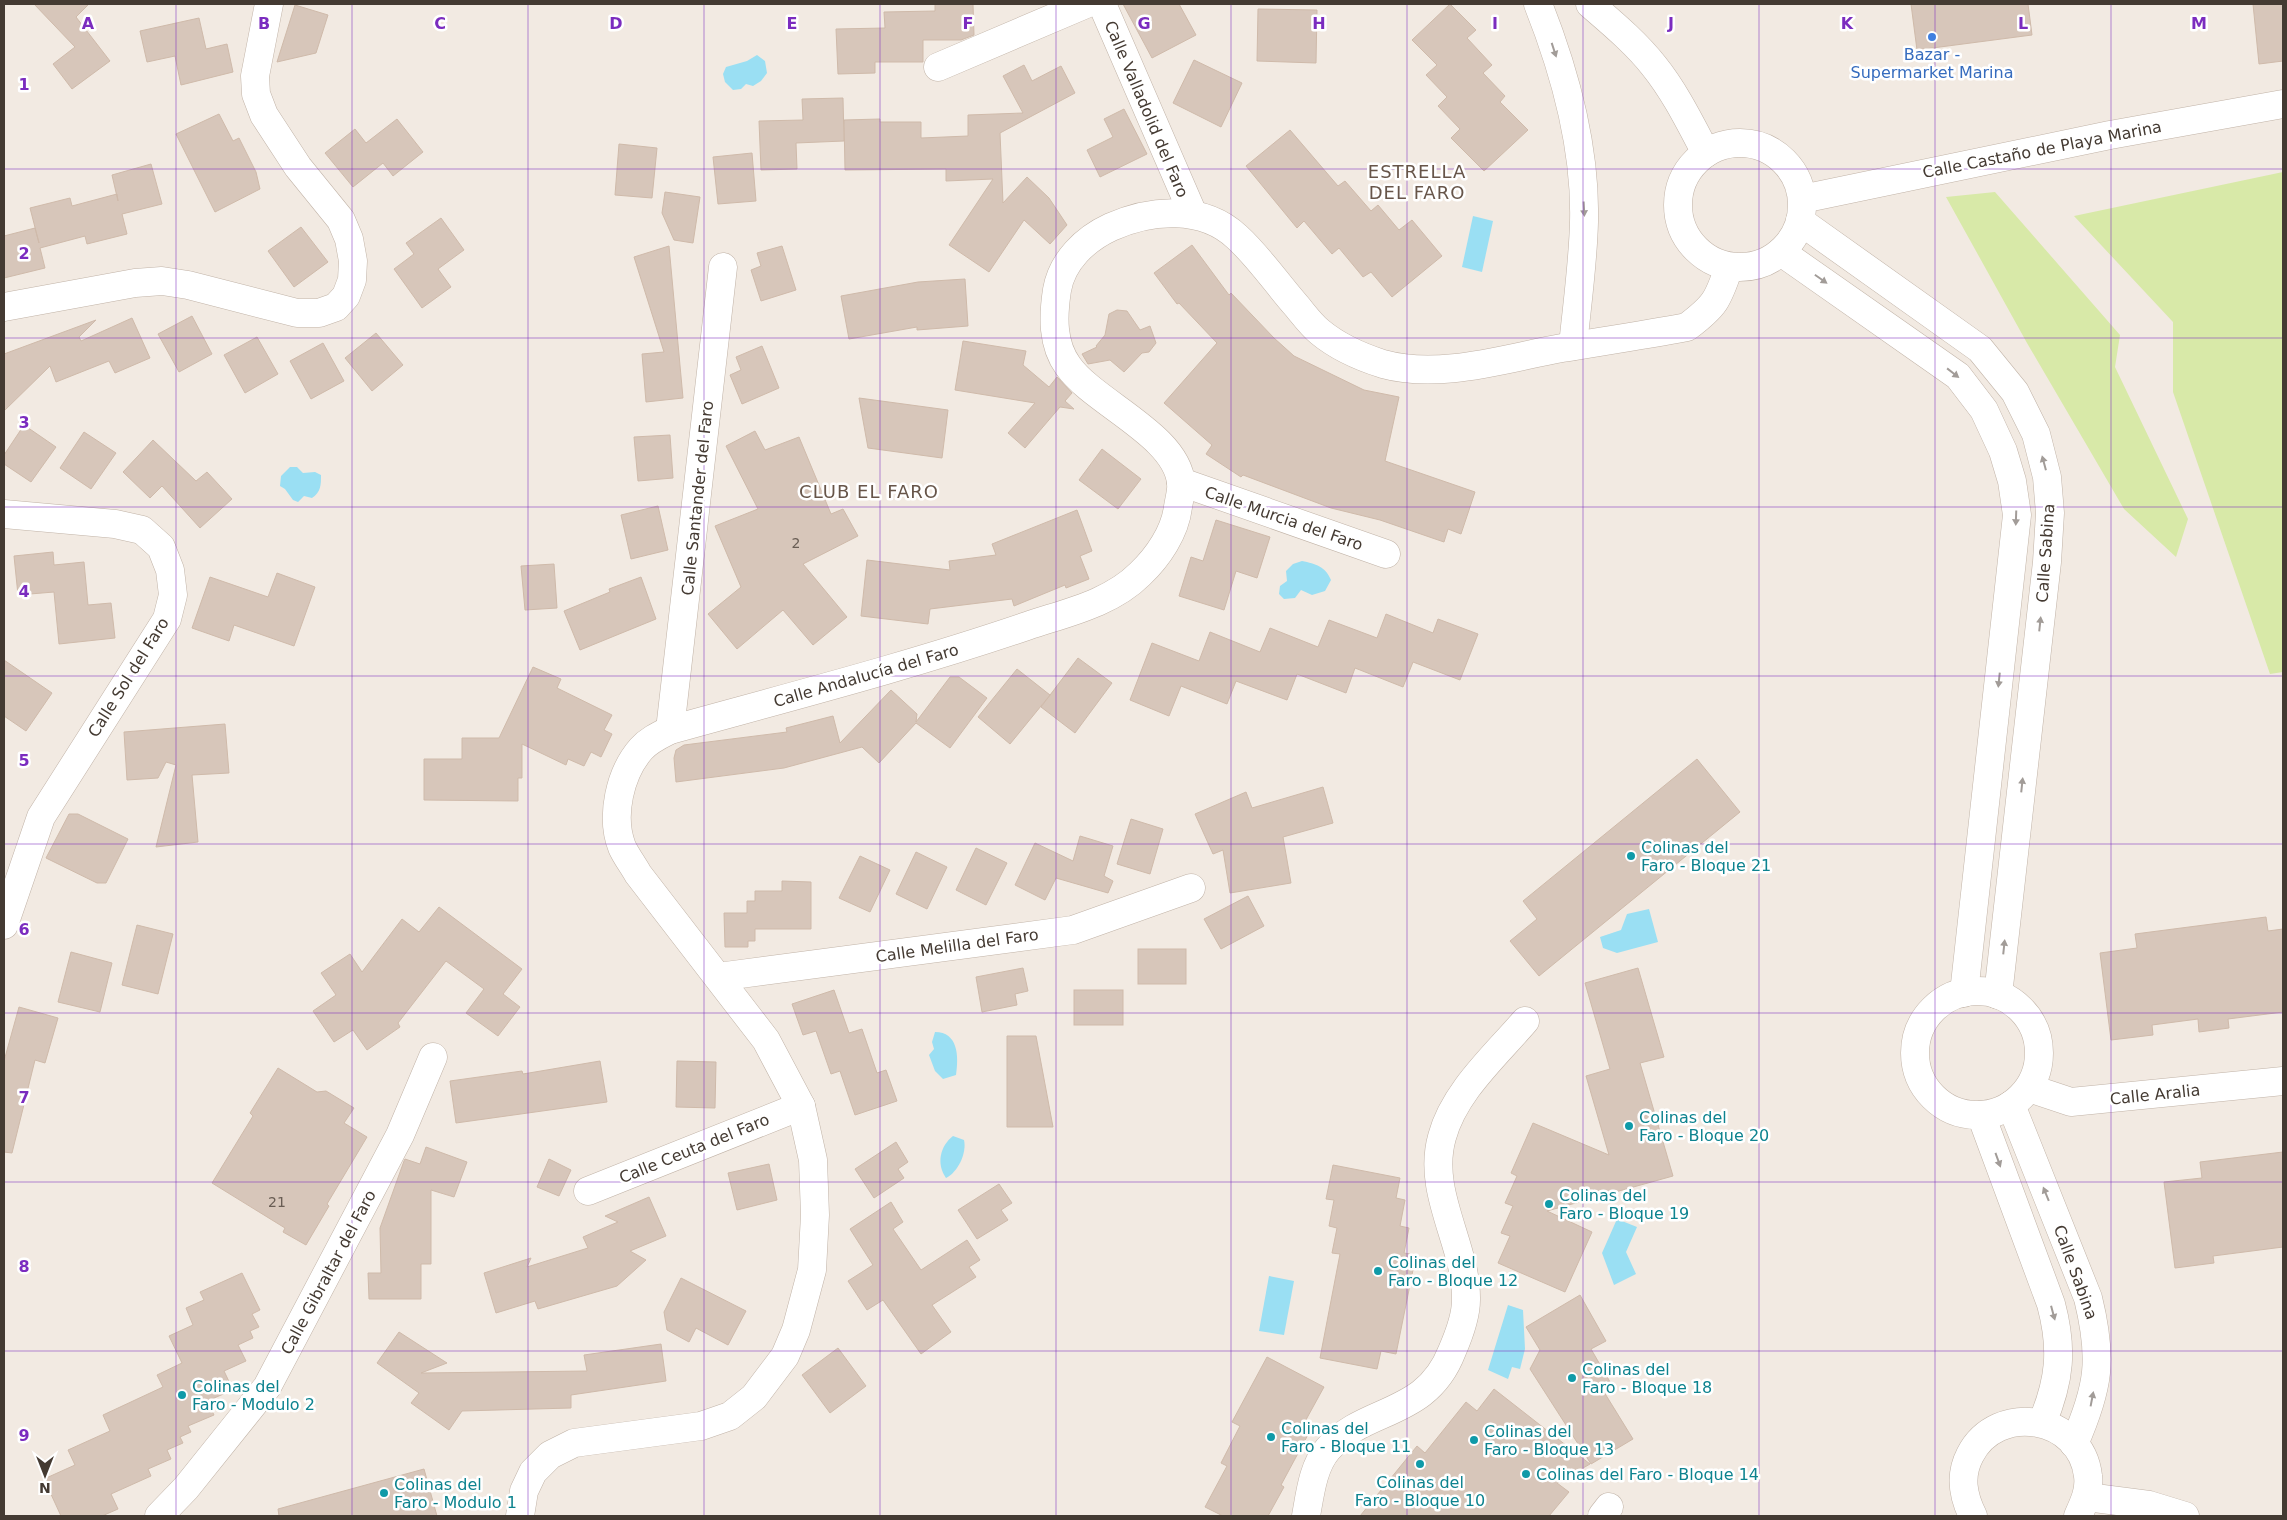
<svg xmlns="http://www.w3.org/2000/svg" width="2287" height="1520" font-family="'DejaVu Sans',sans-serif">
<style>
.green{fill:#d8e9a8}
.water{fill:#9adff3}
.building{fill:#d7c6ba;stroke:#cfbaaa}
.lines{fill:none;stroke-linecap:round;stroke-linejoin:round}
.minor-casing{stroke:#c1b3a7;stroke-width:29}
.minor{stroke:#fff;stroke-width:28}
.oneway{fill:#a29c98}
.grid{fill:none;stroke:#7b2cbf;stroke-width:1;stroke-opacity:0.55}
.shop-dot{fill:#3f7fe0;stroke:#fff;stroke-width:2}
.culture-dot{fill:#0f9aa8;stroke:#fff;stroke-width:2}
.labels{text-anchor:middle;stroke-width:5;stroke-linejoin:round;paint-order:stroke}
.number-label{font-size:14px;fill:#695d54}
.shop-label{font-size:16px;fill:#366cbe;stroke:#fff}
.street-label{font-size:16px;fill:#443a32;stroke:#fff}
.culture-label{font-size:16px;fill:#0d838f;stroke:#fff;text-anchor:start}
.neighbourhood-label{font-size:18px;letter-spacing:1px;fill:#675549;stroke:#fff}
.grid-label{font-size:16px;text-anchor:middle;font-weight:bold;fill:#7b2cbf;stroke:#fff;stroke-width:5;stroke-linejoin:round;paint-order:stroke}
</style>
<rect width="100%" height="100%" fill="#f2eae2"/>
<!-- green -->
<g class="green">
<path d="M2283 172V672L2270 674 2173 392V322L2074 216Z"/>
<path d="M1995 192 2120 335 2115 367 2188 519 2176 557 2124 509 2027 343 1946 197Z"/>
</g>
<!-- water -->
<g class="water">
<path d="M757 55 765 61 767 73 761 81 753 86 746 84 741 89 733 90 725 82 723 74 726 67 747 61Z"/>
<path d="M1473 216 1493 221 1482 272 1462 267Z"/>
<path d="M290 467H297L303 473 315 472 321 475C321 485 321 492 312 498L304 496 298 502 293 500 285 489 280 486 281 476Z"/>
<path d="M1302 561C1316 564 1325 566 1331 580L1325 591 1312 595 1301 590 1295 598 1284 599 1279 594 1280 586 1287 581 1286 571 1293 564Z"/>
<path d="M1649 909 1658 942 1617 953 1603 948 1600 937 1621 930 1627 914Z"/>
<path d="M935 1032C958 1032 959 1056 956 1075L943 1079 935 1071 929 1055 934 1049 932 1042Z"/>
<path d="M953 1136 964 1140C967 1153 958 1172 946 1178 936 1164 940 1146 953 1136Z"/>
<path d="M1617 1219 1637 1227 1626 1252 1636 1274 1614 1285 1602 1253Z"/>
<path d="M1269 1276 1294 1281 1284 1335 1259 1331Z"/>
<path d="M1508 1305 1523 1310 1525 1349 1520 1369 1512 1367 1508 1379 1488 1370Z"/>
</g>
<!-- building -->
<g class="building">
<path d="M34 4H89L76 17 110 61 72 89 53 64 75 47Z"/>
<path d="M935 4H973L974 35 961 40H923V62H875V73L838 74 836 29 885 28 884 12 935 11Z"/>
<path d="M1123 4H1179L1196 35 1152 58Z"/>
<path d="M1450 4 1476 30 1467 38 1492 65 1483 73 1505 96 1500 102 1528 130 1484 171 1451 138 1460 129 1438 106 1447 97 1426 75 1437 65 1412 40Z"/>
<path d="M1911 4H2028L2032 35 1917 50Z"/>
<path d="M2253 4H2283V61L2259 64Z"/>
<path d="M295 5 328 15 316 53 277 62Z"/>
<path d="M1258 9 1317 10 1316 63 1257 61Z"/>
<path d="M199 18 206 49 227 44 233 72 181 85 175 56 147 62 140 31Z"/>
<path d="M1194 60 1242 83 1221 127 1173 103Z"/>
<path d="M1024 65 1032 81 1061 66 1075 93 1000 133 1003 203 1027 177 1049 198 1067 225 1050 244 1024 220 989 272 949 245 993 179 946 181V169L845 170 844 120 880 119V122H921V138L968 136V115L1023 113 1003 76Z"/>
<path d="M843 98 844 141 796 143 797 169 761 170 759 121 803 120 802 99Z"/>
<path d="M1124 109 1147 154 1100 177 1087 150 1113 137 1104 119Z"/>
<path d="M219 114 233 141 239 138 256 172 260 189 215 212 176 134Z"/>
<path d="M397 119 423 152 393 176 383 163 353 187 325 153 355 129 366 143Z"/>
<path d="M1290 130 1338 186 1345 181 1371 211 1378 205 1399 230 1412 220 1442 256 1392 297 1371 272 1363 277 1339 248 1332 254 1304 221 1297 228 1246 166Z"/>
<path d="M619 144 657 148 652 198 615 195Z"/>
<path d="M752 153 756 201 718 204 713 157Z"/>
<path d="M151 164 162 204 122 214 127 234 87 244 85 236 40 248 45 268 4 278V236L35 228 39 243 30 208 70 198 72 206 117 194 118 201 112 175Z"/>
<path d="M665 192 700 197 693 243 674 240 662 213Z"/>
<path d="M441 218 464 250 438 269 451 287 422 308 394 269 414 254 406 243Z"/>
<path d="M301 227 328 262 294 287 268 251Z"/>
<path d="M1192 245 1229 295 1231 293 1274 338 1294 356 1364 390 1399 397 1385 461 1475 492 1461 534 1448 529 1444 542 1380 520 1331 508 1243 475 1241 477 1206 454 1212 445 1164 403 1217 343 1179 303 1177 304 1154 273Z"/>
<path d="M669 246 683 398 646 402 642 354 664 352 634 257Z"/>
<path d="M782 246 796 290 761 301 751 270 761 266 757 253Z"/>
<path d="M965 279 968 326 917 330V327L849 339 841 296 918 282Z"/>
<path d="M1117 310 1127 311 1140 330 1150 326 1156 343 1149 352 1142 353 1124 372 1110 360 1088 364 1082 354 1097 347 1096 346 1105 335 1109 314Z"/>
<path d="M192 316 212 354 179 372 158 334Z"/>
<path d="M132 318 150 358 115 373 109 361 56 382 50 366 4 411V354L96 320 79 337 81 341Z"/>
<path d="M376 333 403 365 372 391 345 358Z"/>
<path d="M257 337 278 374 245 393 224 355Z"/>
<path d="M963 341 1026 351 1023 365 1049 387 1057 377 1072 393 1065 401 1074 409 1060 407 1025 448 1008 433 1035 403 955 390Z"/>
<path d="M323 343 344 381 311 399 290 361Z"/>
<path d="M762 346 779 388 742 404 730 375 741 370 736 357Z"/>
<path d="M859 398 948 410 942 458 868 448Z"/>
<path d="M24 425 56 447 31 482 4 464V455Z"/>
<path d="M755 431 765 450 799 437 831 514 843 509 858 536 803 564 847 617 813 645 783 610 737 649 708 614 741 587 715 526 758 509 726 446Z"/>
<path d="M84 432 116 453 91 489 60 468Z"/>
<path d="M670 435 673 478 638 481 634 437Z"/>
<path d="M153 440 196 481 207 472 232 499 200 528 162 486 150 498 123 472Z"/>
<path d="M1102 449 1141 479 1118 509 1079 480Z"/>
<path d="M658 506 668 550 631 559 621 515Z"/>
<path d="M1077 510 1092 551 1080 556 1089 579 1066 588 1065 585 1014 606 1012 599 930 609 928 624 861 616 867 560 950 570 949 561 996 555 992 544Z"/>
<path d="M1216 520 1270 537 1257 578 1236 571 1224 610 1179 596 1191 557 1203 561Z"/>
<path d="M53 552 54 565 84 562 88 605 111 603 115 638 59 644 54 592 18 595 14 556Z"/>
<path d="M554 564 557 608 525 610 521 566Z"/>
<path d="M277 573 315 587 294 646 234 625 229 641 192 628 210 577 268 597Z"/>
<path d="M641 577 656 619 580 650 564 611 610 592 609 589Z"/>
<path d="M1386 614 1433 633 1438 619 1478 634 1460 680 1413 662 1403 687 1355 668 1346 693 1297 674 1287 700 1236 681 1227 704 1181 686 1169 716 1130 700 1152 643 1199 661 1210 632 1260 652 1270 628 1318 647 1329 620 1377 638Z"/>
<path d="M1078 658 1112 683 1075 733 1041 707Z"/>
<path d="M4 660 52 693 26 731 4 716Z"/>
<path d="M533 667 561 679 557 688 612 715 604 730 612 734 601 757 591 752 584 766 568 759 566 765 522 744V778H518V801L424 800V759H462V738H499Z"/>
<path d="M1017 669 1050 695 1010 744 978 717Z"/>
<path d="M950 677H959L987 698 950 748 916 723 879 763 862 747 784 768 676 782 674 758 676 750 684 745 787 732 786 728 833 716 840 743 891 690 917 714 916 722Z"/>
<path d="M225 724 229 773 192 775 198 842 156 847 176 765 166 762 158 778 127 780 124 732Z"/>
<path d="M1697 759 1740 812 1539 976 1510 941 1537 919 1523 901Z"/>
<path d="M1323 787 1333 823 1283 837 1291 883 1230 893 1223 850 1213 854 1195 814 1246 792 1252 808Z"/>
<path d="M69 814H78L128 839 106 883H97L46 858Z"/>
<path d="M1131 819 1163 829 1150 874 1117 864Z"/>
<path d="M1080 836 1113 846 1104 876 1113 881 1108 893 1056 878 1045 900 1015 885 1035 843 1073 861Z"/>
<path d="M976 848 1007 863 986 905 956 890Z"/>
<path d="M916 852 947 867 927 909 896 894Z"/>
<path d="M860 856 890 870 870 912 839 898Z"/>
<path d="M782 881 811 882V929H755V941H748V947H725L724 913H747V901H755V891H782Z"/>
<path d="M1248 896 1264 926 1221 949 1204 919Z"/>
<path d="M439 907 522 969 503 994 520 1007 498 1036 466 1013 484 989 446 961 398 1023 400 1027 367 1050 353 1030 334 1042 313 1011 336 995 321 973 350 954 362 972 402 919 419 932Z"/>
<path d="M2266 917 2268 931 2283 929V1012L2228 1019 2229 1028 2199 1032 2198 1019 2152 1025 2153 1035 2111 1040 2100 953 2137 948 2135 934Z"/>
<path d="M137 925 173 934 158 994 122 985Z"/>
<rect x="1138" y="949" width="48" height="35"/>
<path d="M71 952 112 963 100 1012 58 1002Z"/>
<path d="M1023 968 1028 991 1015 994 1017 1005 982 1012 976 977Z"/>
<path d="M1638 968 1664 1057 1640 1063 1673 1176 1547 1211 1592 1232 1565 1292 1498 1263 1510 1236 1501 1233 1513 1206 1505 1203 1517 1176 1511 1173 1533 1123 1609 1155 1586 1076 1610 1069 1585 983Z"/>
<path d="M834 990 849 1033 862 1029 877 1073 886 1070 897 1101 855 1115 840 1071 831 1074 816 1031 803 1035 792 1004Z"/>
<rect x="1074" y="990" width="49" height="35"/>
<path d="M19 1007 58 1018 45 1063 35 1060 12 1153 4 1152V1061Z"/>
<path d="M1007 1036H1036L1053 1127H1007Z"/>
<path d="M600 1061 607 1102 456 1123 450 1081 522 1071 523 1074Z"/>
<path d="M677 1061 716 1062 715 1108 676 1107Z"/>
<path d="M278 1068 317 1092 326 1091 354 1108 344 1123 367 1137 327 1204 329 1206 306 1245 283 1232 285 1228 212 1183 253 1116 250 1113Z"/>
<path d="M896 1142 908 1162 898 1169 904 1178 874 1198 855 1169Z"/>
<path d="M426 1147 467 1162 454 1197 431 1190V1264H421V1299H369L368 1273H381L380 1228 404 1161 405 1159 420 1164Z"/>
<path d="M2283 1152V1247L2213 1256 2214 1263 2175 1268 2164 1182 2202 1178 2200 1162Z"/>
<path d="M549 1159 571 1170 559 1196 537 1187Z"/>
<path d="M769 1164 777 1200 737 1210 728 1173Z"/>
<path d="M1333 1165 1400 1178 1396 1198 1405 1200 1400 1226 1409 1228 1404 1253 1410 1254 1408 1264 1414 1265 1396 1354 1381 1351 1377 1369 1320 1358 1340 1254 1332 1253 1337 1228 1329 1226 1334 1200 1326 1199Z"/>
<path d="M999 1184 1012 1203 1001 1210 1008 1220 977 1239 958 1210Z"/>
<path d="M649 1197 666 1236 630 1251 646 1260 617 1286 538 1309 535 1301 496 1313 484 1273 531 1258 527 1267 588 1248 583 1237 618 1222 605 1216Z"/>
<path d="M891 1202 903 1222 893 1229 921 1270 967 1240 980 1260 969 1267 976 1277 932 1305 951 1332 921 1354 883 1300 867 1310 848 1281 873 1265 850 1229Z"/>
<path d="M242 1273 260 1310 252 1314 259 1327 250 1331 253 1338 238 1345 246 1361 224 1371 233 1390 207 1401 214 1415 188 1426 191 1432 180 1437 183 1443 167 1450 171 1459 148 1469 151 1476 111 1494 118 1509 102 1516H61L44 1479 75 1465 68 1450 110 1431 103 1415 163 1387 157 1375 182 1363 169 1336 193 1325 186 1308 204 1300 200 1292Z"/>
<path d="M681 1278 746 1311 728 1345 696 1328 689 1342 667 1330 664 1312Z"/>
<path d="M1580 1295 1606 1341 1591 1349 1613 1387 1604 1392 1633 1439 1591 1464 1530 1369 1540 1350 1526 1327Z"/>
<path d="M399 1332 447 1363 421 1373 587 1371 584 1355 661 1344 666 1381 571 1395V1408L462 1411 449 1430 411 1403 419 1393 377 1363Z"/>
<path d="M838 1348 866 1386 830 1413 802 1375Z"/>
<path d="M1267 1357 1324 1387 1302 1427 1310 1431 1281 1485 1284 1487 1268 1516H1223L1205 1507 1227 1466 1221 1463 1240 1426 1232 1422Z"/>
<path d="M1494 1389 1590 1464 1557 1483 1569 1492 1549 1516H1360L1417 1446 1425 1453 1466 1402 1477 1411Z"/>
<path d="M424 1469 437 1516H279L278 1509Z"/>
</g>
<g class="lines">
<defs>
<g id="minor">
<path d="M1102 4 1193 214"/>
<path d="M1538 4C1565 72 1586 147 1584 222 1583 263 1577 305 1573 346"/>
<path d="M1590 4C1612 23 1636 43 1654 66 1675 92 1690 123 1706 153"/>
<path d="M938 67 1086 4"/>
<circle cx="1740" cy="205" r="62"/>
<path d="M1802 199 2110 135 2283 104"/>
<path d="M1800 221 1980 349 2015 392 2036 434 2047 477 2050 513 2047 562 1998 995"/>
<path d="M1781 252 1958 376 1984 410 2003 451 2012 481 2017 515 1964 993"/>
<path d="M4 307 135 283 162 281 188 285 297 313H319L336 307 346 296 352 280 353 261 349 239 341 220 298 167 264 115 256 94 255 76 269 4"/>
<path d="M1181 482 1386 554"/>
<path d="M4 514 115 524 142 530 161 547 170 570 173 595 167 619 41 817 4 925"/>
<path d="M670 730 723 267"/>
<path d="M718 977 1073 930 1191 888"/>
<circle cx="1977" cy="1053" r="62"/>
<path d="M2029 1088 2071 1102 2283 1081"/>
<path d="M2011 1105 2088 1298C2103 1359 2099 1387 2074 1444"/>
<path d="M1981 1115 2051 1304C2063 1349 2060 1380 2042 1423"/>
<path d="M588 1191 801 1106"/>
<path d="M2087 1497 2149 1505 2185 1516"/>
<path d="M159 1516 186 1488 267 1387 400 1135 433 1057"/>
<path d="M520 1516 524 1491 533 1472 550 1455 574 1443 701 1426 730 1416 754 1397 785 1356 796 1330 812 1270 815 1215 813 1160 801 1106 766 1040 638 874C633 865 626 856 622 847 610 816 620 773 641 749 649 740 660 735 670 730 789 697 910 666 1027 626 1065 613 1110 604 1140 574 1158 557 1175 532 1178 507 1179 500 1182 490 1181 483 1177 435 1094 403 1068 366 1052 344 1053 316 1057 290 1062 261 1085 239 1111 227 1151 209 1203 205 1237 237 1258 256 1275 281 1294 303 1302 312 1310 324 1320 332 1338 347 1361 357 1383 364 1440 380 1506 358 1562 348 1604 341 1645 335 1687 327 1715 306 1718 300 1729 267"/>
<path d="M1306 1516C1310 1494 1313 1466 1328 1449 1366 1406 1426 1418 1452 1351 1459 1335 1466 1317 1466 1300 1467 1245 1426 1193 1442 1137 1454 1092 1495 1056 1525 1021"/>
<path d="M1602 1516 1609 1507"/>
<path d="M1973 1516C1963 1496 1959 1476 1970 1455 1997 1402 2081 1415 2088 1476 2090 1490 2084 1503 2078 1516"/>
</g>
</defs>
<!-- minor casing -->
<use href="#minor" class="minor-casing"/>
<!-- minor -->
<use href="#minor" class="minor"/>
</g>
<!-- one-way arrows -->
<defs><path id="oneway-solid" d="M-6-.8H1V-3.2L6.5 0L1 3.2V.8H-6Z" transform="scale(1.25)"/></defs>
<g class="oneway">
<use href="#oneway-solid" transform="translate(1554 50) rotate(72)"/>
<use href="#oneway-solid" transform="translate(1584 209) rotate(87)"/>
<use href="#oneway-solid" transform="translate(1821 279) rotate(35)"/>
<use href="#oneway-solid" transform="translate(1953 373) rotate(38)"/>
<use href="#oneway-solid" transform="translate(2044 463) rotate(-105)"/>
<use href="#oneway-solid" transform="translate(2016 518) rotate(92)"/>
<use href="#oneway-solid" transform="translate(2040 624) rotate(-84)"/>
<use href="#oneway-solid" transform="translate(1999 680) rotate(96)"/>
<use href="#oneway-solid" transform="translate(2022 785) rotate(-84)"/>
<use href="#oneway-solid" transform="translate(2004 947) rotate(-84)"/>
<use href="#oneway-solid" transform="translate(1998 1160) rotate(70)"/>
<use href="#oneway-solid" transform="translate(2046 1194) rotate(-112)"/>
<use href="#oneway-solid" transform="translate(2053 1313) rotate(75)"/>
<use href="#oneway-solid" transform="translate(2092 1399) rotate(-79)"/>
</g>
<!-- grid -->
<path class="grid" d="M176 4V1516M352 4V1516M528 4V1516M704 4V1516M880 4V1516M1056 4V1516M1231 4V1516M1407 4V1516M1583 4V1516M1759 4V1516M1935 4V1516M2111 4V1516M4 169H2283M4 338H2283M4 507H2283M4 676H2283M4 844H2283M4 1013H2283M4 1182H2283M4 1351H2283"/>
<!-- markers -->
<circle class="shop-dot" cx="1932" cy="37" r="5"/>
<g class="culture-dot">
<circle cx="1631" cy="856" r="5"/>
<circle cx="1629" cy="1126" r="5"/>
<circle cx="1549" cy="1204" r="5"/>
<circle cx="1378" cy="1271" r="5"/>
<circle cx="1572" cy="1378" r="5"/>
<circle cx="182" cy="1395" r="5"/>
<circle cx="1271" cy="1437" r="5"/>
<circle cx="1474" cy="1440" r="5"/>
<circle cx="1420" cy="1464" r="5"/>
<circle cx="1526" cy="1474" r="5"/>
<circle cx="384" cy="1493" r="5"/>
</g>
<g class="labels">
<!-- number labels -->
<g class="number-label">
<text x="796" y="548">2</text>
<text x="277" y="1207">21</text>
</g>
<!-- shop labels -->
<g class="shop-label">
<text x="1932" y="60">Bazar -<tspan x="1932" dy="18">Supermarket Marina</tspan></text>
</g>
<!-- street labels -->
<g class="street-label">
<text transform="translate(1147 109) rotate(67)" y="6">Calle Valladolid del Faro</text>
<text transform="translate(2042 149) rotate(-11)" y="6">Calle Castaño de Playa Marina</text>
<text transform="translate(697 498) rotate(-84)" y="6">Calle Santander del Faro</text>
<text transform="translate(1284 518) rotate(19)" y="6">Calle Murcia del Faro</text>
<text transform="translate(2045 553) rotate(-86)" y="6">Calle Sabina</text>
<text transform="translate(866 675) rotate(-16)" y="6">Calle Andalucía del Faro</text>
<text transform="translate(128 677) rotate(-58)" y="6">Calle Sol del Faro</text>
<text transform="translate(957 945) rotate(-8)" y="6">Calle Melilla del Faro</text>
<text transform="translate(2155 1094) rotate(-6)" y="6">Calle Aralia</text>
<text transform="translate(694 1148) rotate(-22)" y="6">Calle Ceuta del Faro</text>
<text transform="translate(328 1272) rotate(-62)" y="6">Calle Gibraltar del Faro</text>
<text transform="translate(2076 1272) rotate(70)" y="6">Calle Sabina</text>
</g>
<!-- culture labels -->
<g class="culture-label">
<text x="1641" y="853">Colinas del<tspan x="1641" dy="18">Faro - Bloque 21</tspan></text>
<text x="1639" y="1123">Colinas del<tspan x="1639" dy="18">Faro - Bloque 20</tspan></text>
<text x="1559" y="1201">Colinas del<tspan x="1559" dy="18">Faro - Bloque 19</tspan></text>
<text x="1388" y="1268">Colinas del<tspan x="1388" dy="18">Faro - Bloque 12</tspan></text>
<text x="1582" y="1375">Colinas del<tspan x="1582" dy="18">Faro - Bloque 18</tspan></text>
<text x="192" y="1392">Colinas del<tspan x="192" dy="18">Faro - Modulo 2</tspan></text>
<text x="1281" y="1434">Colinas del<tspan x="1281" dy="18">Faro - Bloque 11</tspan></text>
<text x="1484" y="1437">Colinas del<tspan x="1484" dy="18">Faro - Bloque 13</tspan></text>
<text x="1536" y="1480">Colinas del Faro - Bloque 14</text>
<text x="1420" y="1488" text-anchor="middle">Colinas del<tspan x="1420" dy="18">Faro - Bloque 10</tspan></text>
<text x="394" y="1490">Colinas del<tspan x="394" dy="18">Faro - Modulo 1</tspan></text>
</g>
<!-- neighbourhood labels -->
<g class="neighbourhood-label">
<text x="1417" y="178">ESTRELLA<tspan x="1417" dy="21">DEL FARO</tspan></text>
<text x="869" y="498">CLUB EL FARO</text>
</g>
</g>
<g class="grid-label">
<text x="88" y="29">A</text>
<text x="264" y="29">B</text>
<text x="440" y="29">C</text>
<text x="616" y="29">D</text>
<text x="792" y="29">E</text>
<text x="968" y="29">F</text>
<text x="1144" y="29">G</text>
<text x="1319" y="29">H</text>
<text x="1495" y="29">I</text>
<text x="1671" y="29">J</text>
<text x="1847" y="29">K</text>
<text x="2023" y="29">L</text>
<text x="2199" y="29">M</text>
<text x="24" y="90">1</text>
<text x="24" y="259">2</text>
<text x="24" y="428">3</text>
<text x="24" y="597">4</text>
<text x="24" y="766">5</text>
<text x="24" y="935">6</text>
<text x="24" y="1103">7</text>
<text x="24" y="1272">8</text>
<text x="24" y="1441">9</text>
</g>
<!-- border -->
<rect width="2287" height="1520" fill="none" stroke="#443a32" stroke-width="10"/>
<!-- north arrow -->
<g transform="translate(45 1475) rotate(180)" stroke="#ffffff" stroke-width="4" paint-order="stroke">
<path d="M0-4L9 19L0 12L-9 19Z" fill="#443a32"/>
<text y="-8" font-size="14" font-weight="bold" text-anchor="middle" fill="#443a32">N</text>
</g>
</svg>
